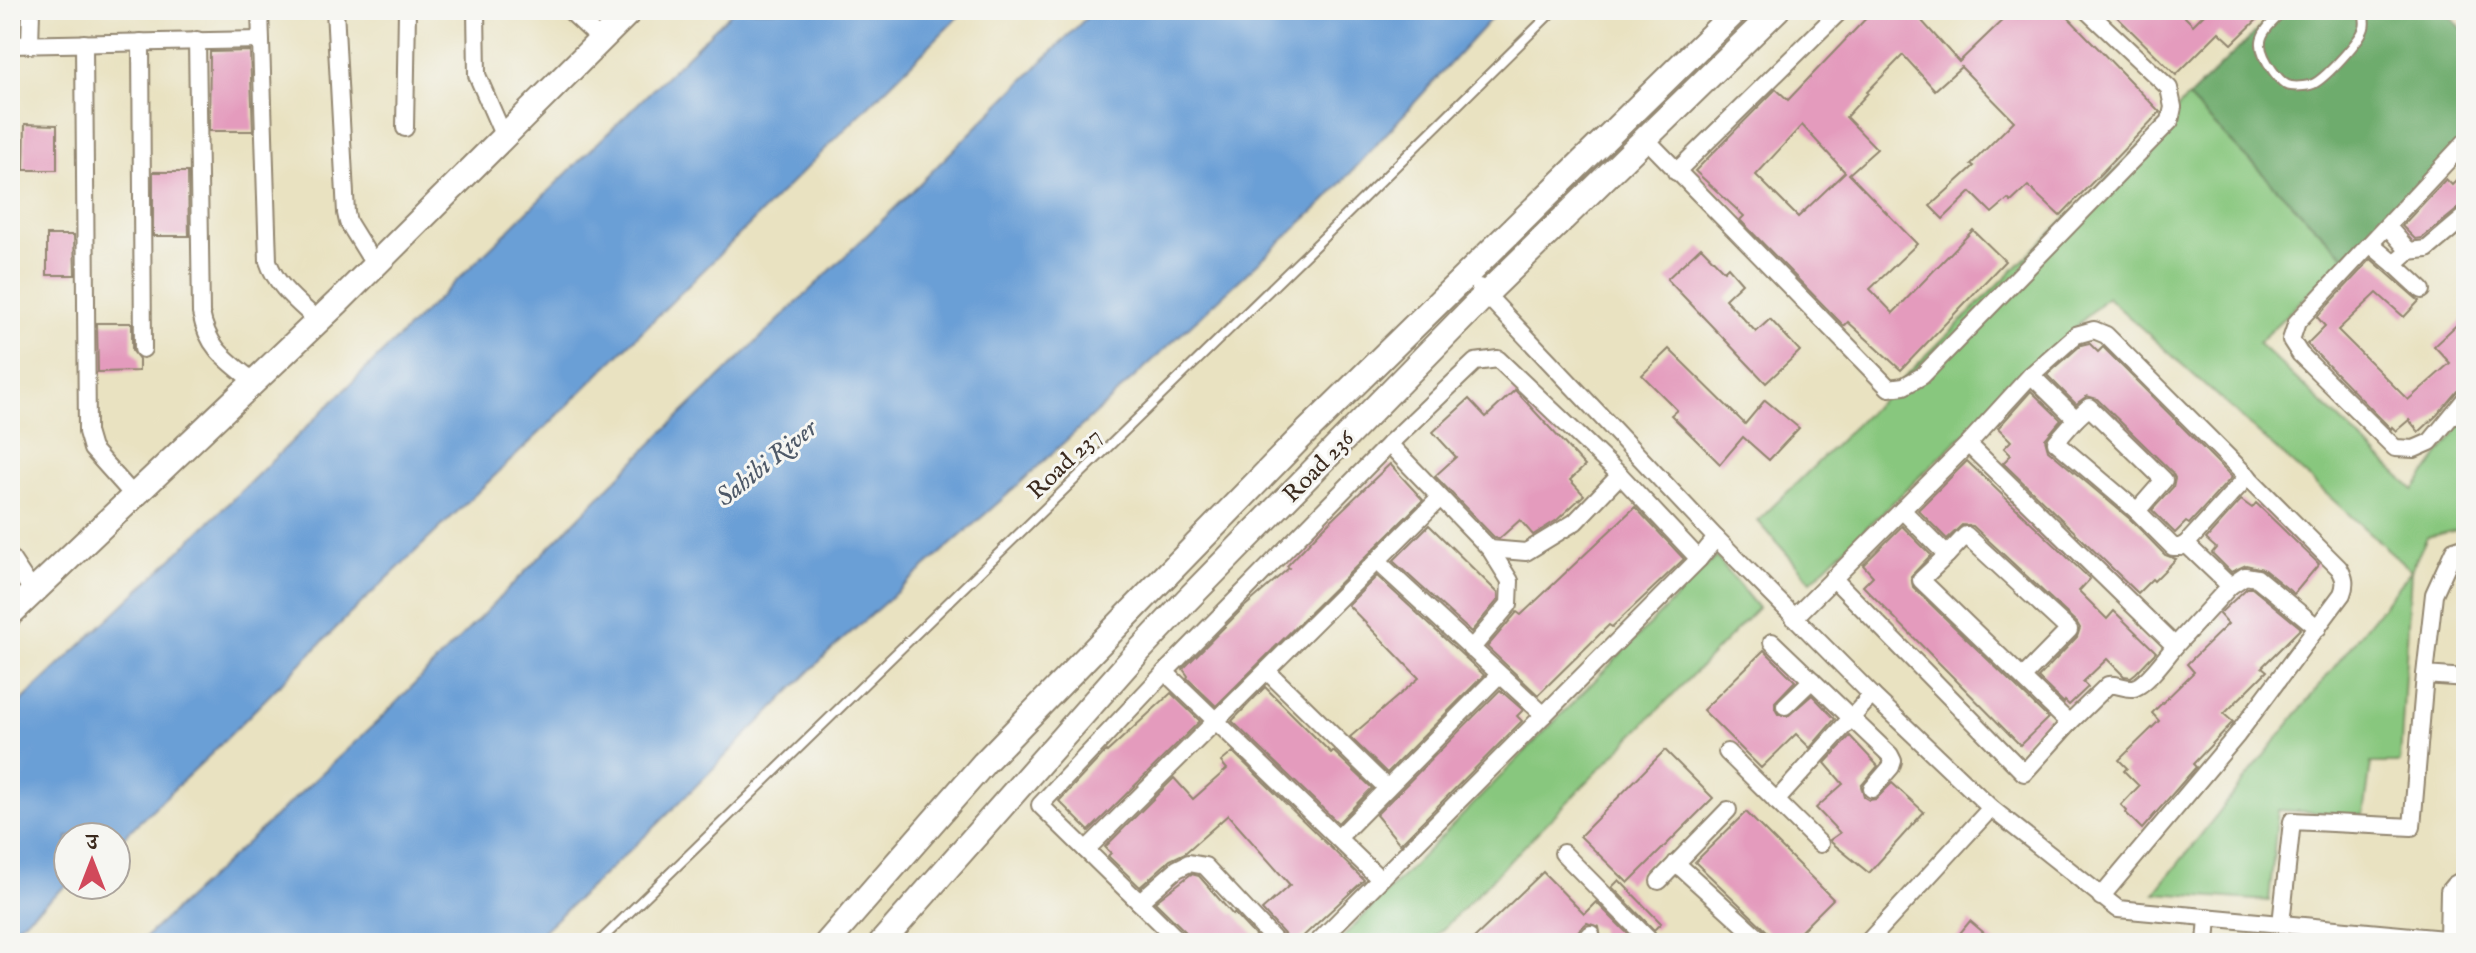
<svg xmlns="http://www.w3.org/2000/svg" width="2476" height="953" font-family="'IM FELL English','Noto Serif Devanagari',serif">
<style>
.green{fill:#88c77e;stroke:#62784e;stroke-width:2}
.forest{fill:#6eac6d;stroke:#546b46;stroke-width:2}
.water{fill:#6a9fd6;stroke:#52647a;stroke-width:2}
.building{fill:#e49bbd;fill-rule:evenodd}
.lines{fill:none;stroke-linecap:round;stroke-linejoin:round}
.lane-casing{stroke:#928670;stroke-width:12}
.street-casing{stroke:#928670;stroke-width:20}
.secondary-casing{stroke:#928670;stroke-width:28}
.lane{stroke:#fff;stroke-width:8}
.street{stroke:#fff;stroke-width:16}
.secondary{stroke:#fff;stroke-width:24}
.labels{text-anchor:middle;stroke-width:6;stroke-linejoin:round;paint-order:stroke}
.street-label{font-size:24px;fill:#3b2a1e;stroke:#f6f6f2}
.water-label{font-size:26px;font-style:italic;fill:#4e5968;stroke:#f6f6f2}
</style>
<rect width="100%" height="100%" fill="#f6f6f2"/>
<filter id="ink" filterUnits="userSpaceOnUse"><feTurbulence type="fractalNoise" baseFrequency=".0125" numOctaves="2"/><feDisplacementMap in="SourceGraphic" scale="16" xChannelSelector="R" yChannelSelector="G"/><feConvolveMatrix kernelMatrix="1 2 1 2 8 2 1 2 1" color-interpolation-filters="sRGB"/></filter>
<filter id="wash" filterUnits="userSpaceOnUse"><feTurbulence type="fractalNoise" baseFrequency=".006" numOctaves="4" result="noise"/><feDisplacementMap in="SourceGraphic" scale="32" xChannelSelector="R" yChannelSelector="G"/><feGaussianBlur stdDeviation="1.8" result="paint"/><feColorMatrix in="noise" values="0 0 0 0 0 0 0 0 0 0 0 0 0 0 0 0 0 1.4 0 .05"/><feComposite in="paint" operator="in"/></filter>
<g filter="url(#wash)">
<rect width="100%" height="100%" fill="#e9e2c1"/>
<!-- green -->
<g class="green">
<path d="M2188 98 2345 257 2258 343 2414 490 2466 418V528L2427 537 2411 570 2400 763H2371L2364 815 2278 810 2269 901 2155 893 2411 570 2107 297 1811 581 1758 521Z"/>
<path d="M1716 557 1758 608 1429 943H1337Z"/>
</g>
<!-- forest -->
<path class="forest" d="M2278 10H2444L2466 33V138L2345 257 2188 98Z"/>
<!-- water -->
<g class="water">
<path d="M734 10H965L551 422 350 614 211 754 116 844V837H68V884L10 932V712L160 570Z"/>
<path d="M1094 10H1499L1325 201 1007 495 831 650 658 824 530 943H139L380 719 658 437 902 201Z"/>
</g>
<g id="blocks">
<!-- building -->
<g class="building">
<path d="M1874 10H1912L1959 62 2013 10H2061L2160 112 2060 216 2028 186 2011 202 2008 199 1992 213 1971 192 1943 219 1930 206 1974 166 1971 164 2014 121 1961 67 1935 90 1903 55 1867 92 1868 93 1846 117 1877 149 1849 174 1917 244 1870 289 1893 313 1973 230 2005 261 1901 370 1848 322 1844 326 1740 220 1744 216 1695 171 1776 89 1788 100ZM1802 125 1845 172 1798 217 1756 175Z"/>
<path d="M2110 10H2178L2193 25 2208 10H2267L2232 44 2219 32 2176 75Z"/>
<path d="M250 51 253 131H209L210 52Z"/>
<path d="M25 124 57 125V170H24Z"/>
<path d="M2466 171V205L2459 208 2422 238 2415 239 2402 226 2446 179 2452 185Z"/>
<path d="M153 172H188L189 236H153Z"/>
<path d="M47 235H74L75 275H47Z"/>
<path d="M1701 247 1724 271 1728 267 1742 283 1725 299 1756 332 1770 319 1800 351 1766 383 1667 279Z"/>
<path d="M2371 259 2419 301 2404 317 2377 293 2338 330 2408 400 2450 363 2434 346 2466 316V387L2457 391 2437 415 2419 432 2409 420 2396 431 2392 427 2391 429 2307 344 2325 326 2317 317Z"/>
<path d="M97 323H132V350L139 359V371L98 372Z"/>
<path d="M2089 343 2098 352 2103 347 2232 477 2189 524 2186 522 2175 533 2152 510 2173 487 2175 478 2172 472 2097 399 2087 396 2076 404 2047 375 2081 345Z"/>
<path d="M1669 349 1745 424 1765 400 1799 428 1769 460 1743 437 1720 464 1671 415 1677 410 1642 375Z"/>
<path d="M1515 390 1585 466 1570 480 1584 495 1557 520 1533 535 1520 520 1499 539 1495 538 1435 476 1456 457 1433 432 1469 399 1486 417Z"/>
<path d="M2031 391 2061 420 2045 439 2048 450 2130 519 2165 555 2176 559 2154 581 2152 579 2138 593 2003 463 2011 455 2004 448 2011 441 1998 428Z"/>
<path d="M1967 461 2090 579 2079 591 2107 619 2114 611 2156 652 2136 673 2131 677 2124 676 2107 659 2083 682 2088 687 2069 705 2065 701 2064 703 2038 678 2077 637 2080 628 2077 623 1973 526 1962 525 1947 539 1918 510Z"/>
<path d="M1390 464 1423 500 1216 706 1187 678 1188 676 1183 669 1243 608 1289 568 1287 566 1320 531Z"/>
<path d="M2241 500 2252 508 2256 503 2319 564 2294 594 2263 569 2246 565 2231 572 2212 553 2216 548 2206 539Z"/>
<path d="M1635 507 1684 559 1612 627 1609 625 1538 695 1487 647 1517 612 1521 615Z"/>
<path d="M1429 525 1498 593V600L1471 632 1393 561Z"/>
<path d="M1902 526 1931 555 1911 576 1913 587 2048 718 2020 745 1863 586 1873 576 1863 565Z"/>
<path d="M1377 576 1484 675 1387 773 1350 737 1419 678 1348 605Z"/>
<path d="M2247 588H2252L2301 628 2262 667 2267 671 2224 714 2233 722 2193 764 2196 767 2142 829 2126 813 2127 811 2121 805 2139 786 2124 771 2127 768 2119 760 2159 721 2152 713 2194 672 2187 664 2228 624 2219 614Z"/>
<path d="M1764 650 1795 681 1775 702V709L1778 714 1788 716 1812 695 1835 719 1810 748 1796 734 1761 768 1703 710Z"/>
<path d="M1265 687 1331 753 1333 751 1372 788 1338 823 1232 721Z"/>
<path d="M1500 690 1523 710 1517 716 1522 721 1400 844 1376 815Z"/>
<path d="M1171 693 1200 721 1089 831 1059 801 1106 751 1107 752Z"/>
<path d="M1850 736 1878 766 1861 786 1864 797 1869 800 1876 799 1892 783 1924 812 1869 873 1831 842 1830 840 1840 833 1816 808 1843 784 1825 763Z"/>
<path d="M1665 750 1713 798 1628 883 1580 836Z"/>
<path d="M1233 752 1364 880 1296 943H1288L1285 935 1262 910 1290 885 1228 815 1185 853 1170 860 1140 887 1108 856 1111 853 1105 847 1174 778 1193 799 1227 769 1221 762Z"/>
<path d="M1746 812 1833 899 1789 943H1776L1771 935 1695 862Z"/>
<path d="M1543 872 1584 914 1596 902 1637 943H1606L1601 938 1599 927 1587 923 1565 943H1469Z"/>
<path d="M1191 874 1199 876 1233 915 1234 913 1262 943H1192L1189 935 1155 902Z"/>
<path d="M1619 880 1661 923 1654 930 1612 887Z"/>
<path d="M1970 921 1996 943H1952Z"/>
</g>
</g>
</g>
<g filter="url(#ink)">
<use href="#blocks" fill-opacity="0" stroke="#928670" stroke-width="2"/>
<g class="lines">
<defs>
<g id="lane">
<path d="M2285 10C2261 33 2251 41 2273 71 2278 77 2283 85 2291 86 2297 87 2310 86 2315 83 2327 76 2360 41 2364 28 2366 22 2364 16 2363 10"/>
<path d="M598 943 1318 243 1554 10"/>
</g>
<g id="street">
<path d="M260 10 268 261C276 286 299 303 318 321"/>
<path d="M335 10 346 213 348 222 374 264"/>
<path d="M476 10 477 75 504 137"/>
<path d="M569 10 601 40"/>
<path d="M197 40 201 313C208 349 227 360 254 382"/>
<path d="M141 42 143 349"/>
<path d="M84 43 87 432 92 449 134 496"/>
<path d="M10 45 260 40"/>
<path d="M30 45 31 10"/>
<path d="M405 128 407 10"/>
<path d="M1645 138 1889 388 1904 386 1922 376 2170 121 2173 107 2169 88 2086 10"/>
<path d="M2466 141 2297 322 2291 340 2300 354 2395 448 2414 449 2430 442 2466 398"/>
<path d="M1676 172 1841 10"/>
<path d="M2387 226 2409 251 2427 249 2466 216"/>
<path d="M2370 244 2394 264 2409 251"/>
<path d="M2394 264 2422 290"/>
<path d="M1479 287 1716 538 1872 695 1991 808 2118 909 2466 941"/>
<path d="M2031 375 2076 419 2056 442 2137 511 2173 547H2180L2186 544"/>
<path d="M2076 419 2089 407 2164 480 2137 511"/>
<path d="M1389 444 1475 362 1498 359 1620 475"/>
<path d="M2248 476 2186 544 2230 586 2245 576 2257 578 2318 628"/>
<path d="M1902 510 1947 555 1921 580 2069 723"/>
<path d="M2466 546 2454 550 2434 594 2425 675 2466 678"/>
<path d="M1947 555 1966 535 2069 630 2023 677"/>
<path d="M10 557 33 592"/>
<path d="M1378 562 1544 715"/>
<path d="M1833 578 2024 773 2069 723 2108 685C2117 683 2124 689 2133 688 2145 686 2167 656 2175 646L1968 444"/>
<path d="M1794 618 1968 444 2031 375 2076 335 2094 330 2106 335 2339 568C2345 578 2346 584 2342 594L2237 735 2101 897"/>
<path d="M1772 642 1890 755 1893 761 1891 767 1872 789"/>
<path d="M2175 646 2230 586"/>
<path d="M1471 649 1509 604 1510 581 1490 549"/>
<path d="M1267 671 1387 788"/>
<path d="M1165 672 1379 878"/>
<path d="M1785 706 1812 680"/>
<path d="M1727 752 1820 844"/>
<path d="M1776 801 1872 695"/>
<path d="M1338 838 1499 675"/>
<path d="M1086 850 1440 498"/>
<path d="M1563 853 1652 943"/>
<path d="M1676 863 1764 943"/>
<path d="M1659 881 1728 810"/>
<path d="M1139 902 1177 869 1189 863 1205 866 1277 943"/>
<path d="M2281 924 2292 821 2412 827 2425 675"/>
<path d="M2448 939 2449 891 2454 885 2466 878"/>
<path d="M1181 943 1040 805 1165 672 1389 444 1490 549 1526 552 1575 522 1620 475 1699 559"/>
<path d="M1317 943 1699 559 1716 538"/>
<path d="M1582 943 1591 934"/>
<path d="M1867 943 1991 808"/>
<path d="M2206 943 2208 917"/>
</g>
<g id="secondary">
<path d="M10 614 338 302 631 10"/>
<path d="M827 943 984 763 1151 591 1300 438 1737 10"/>
<path d="M881 943 1138 652 1186 601 1486 294 1777 10"/>
</g>
</defs>
<!-- lane casing -->
<use href="#lane" class="lane-casing"/>
<!-- street casing -->
<use href="#street" class="street-casing"/>
<!-- secondary casing -->
<use href="#secondary" class="secondary-casing"/>
<!-- lane -->
<use href="#lane" class="lane"/>
<!-- street -->
<use href="#street" class="street"/>
<!-- secondary -->
<use href="#secondary" class="secondary"/>
</g>
</g>
<g class="labels">
<!-- street labels -->
<g class="street-label">
<text transform="translate(1064 463) rotate(-44)" y="8">Road 237</text>
<text transform="translate(1318 466) rotate(-46)" y="8">Road 236</text>
</g>
<!-- water labels -->
<g class="water-label">
<text transform="translate(766 462) rotate(-39)" y="9">Sahibi River</text>
</g>
</g>
<!-- margin -->
<rect width="2476" height="953" fill="none" stroke="#f6f6f2" stroke-width="40"/>
<!-- north arrow -->
<g transform="translate(92 861)"><circle r="38" fill="#f6f6f2" stroke="#aba49d" stroke-width="2"/>
<path d="M0-6L14 30L0 20L-14 30Z" fill="#d1495b"/>
<text y="-12" font-size="22" font-weight="bold" text-anchor="middle" fill="#3b2a1e">उ</text>
</g>
</svg>
